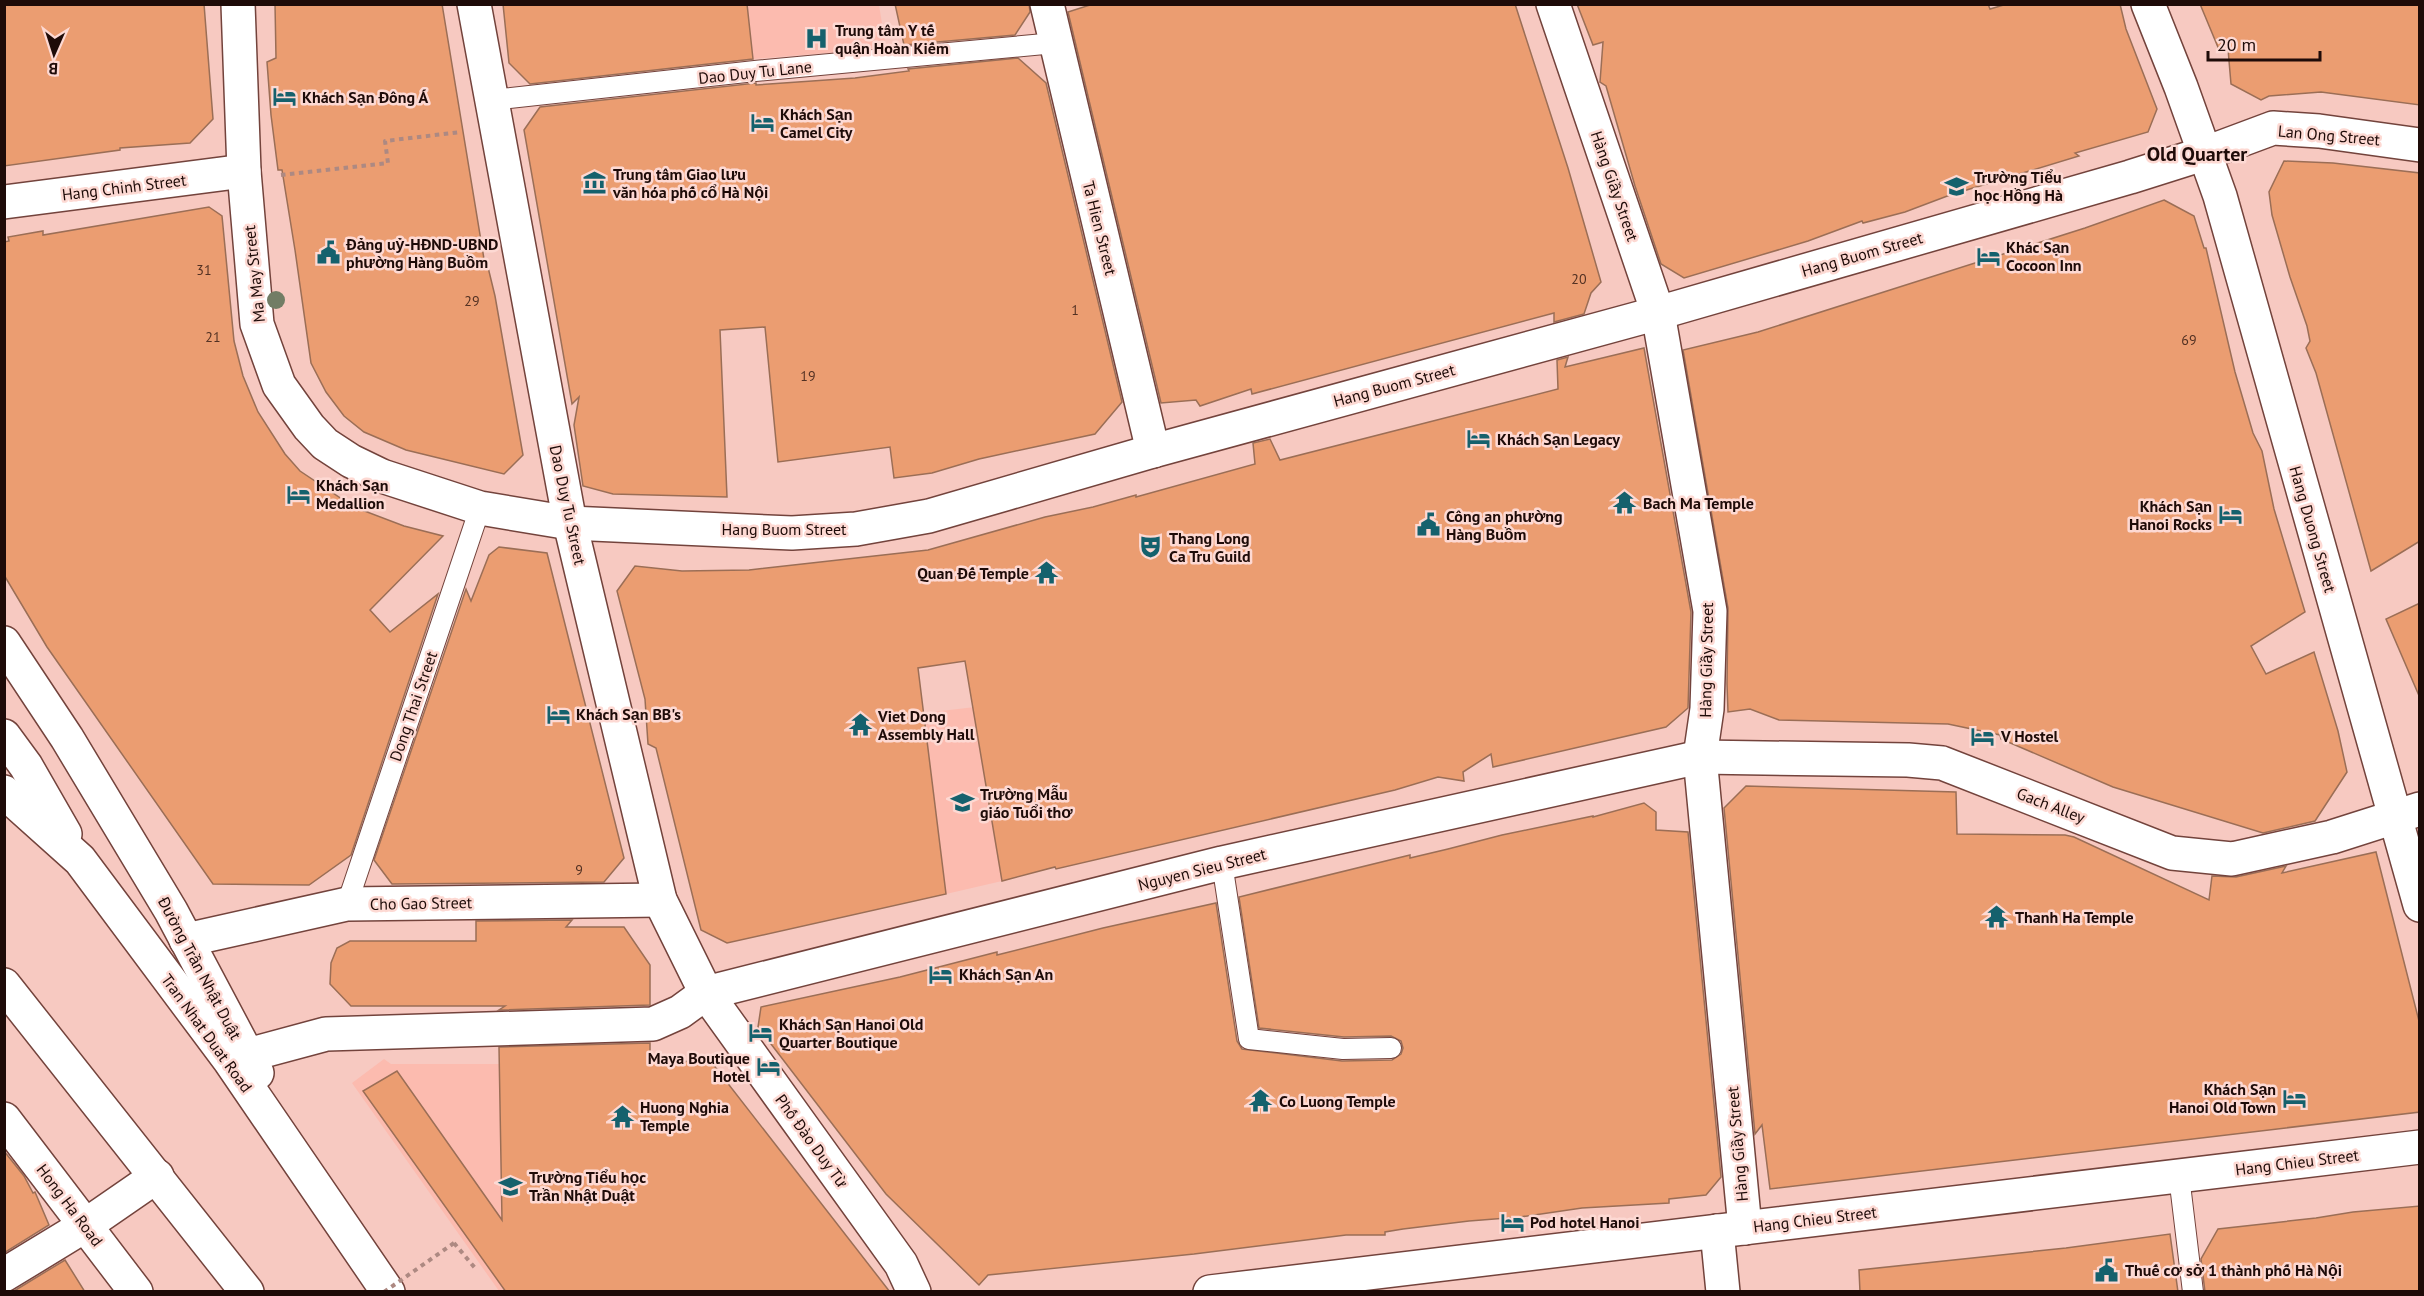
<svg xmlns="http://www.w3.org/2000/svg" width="2424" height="1296" font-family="'PT Sans',sans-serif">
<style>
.built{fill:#fcbbaf}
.building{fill:#eb9d71;stroke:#9b6e56;stroke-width:1.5}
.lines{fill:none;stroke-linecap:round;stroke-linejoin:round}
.lane-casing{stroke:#73433c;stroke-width:22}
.street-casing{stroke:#73433c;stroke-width:36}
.secondary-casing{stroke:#73433c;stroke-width:36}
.primary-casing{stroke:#73433c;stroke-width:36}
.path{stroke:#ad8982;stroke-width:4;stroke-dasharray:4.5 4.5;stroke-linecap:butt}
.lane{stroke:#fff;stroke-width:20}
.street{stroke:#fff;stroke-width:33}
.secondary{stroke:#fff;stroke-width:33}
.primary{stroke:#fff;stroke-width:33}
.path-bridge{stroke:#ad8982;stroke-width:4;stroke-dasharray:4.5 4.5;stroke-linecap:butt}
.tree{fill:#727d65}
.labels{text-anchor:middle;stroke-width:5;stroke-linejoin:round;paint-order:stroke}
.number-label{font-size:14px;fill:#513022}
.poi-label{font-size:16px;font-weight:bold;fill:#1e0b08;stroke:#fdd9d3;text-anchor:start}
.street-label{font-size:16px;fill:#1e0b08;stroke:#fdd9d3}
.quarter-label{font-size:20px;font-weight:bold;fill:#1e0b08;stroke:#fdd9d3}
</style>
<rect width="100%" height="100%" fill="#f7c9c1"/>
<!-- built -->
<g class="built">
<path d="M747 5H879L886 48 753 59Z"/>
<path d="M975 707 1002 881 946 894 924 713Z"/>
<path d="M384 1059 391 1064H499L569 1291H499L352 1083Z"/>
</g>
<!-- building -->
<g class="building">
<path d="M4 4H204L213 119 190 143 120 148V150L4 166Z"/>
<path d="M275 4H442L484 259H486L495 296 523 455 504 474 406 450 364 432 344 416 326 392 311 363 295 250 282 170H278L271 115 267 62 276 58Z"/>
<path d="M503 4H747L753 59 530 84 509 63Z"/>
<path d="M895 4H1029L1030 12 1015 35 904 45Z"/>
<path d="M1093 4H1515L1568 168 1601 282 1591 293 1584 314 1554 322V313L1252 394 1251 389 1200 406 1196 400 1161 403 1068 12Z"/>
<path d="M1577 4H1988L1990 9 2007 4H2120L2126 29 2157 109 2148 132 2075 153 2079 156 1950 195 1905 212 1863 223 1862 221 1808 241 1684 278 1661 264 1635 186 1606 86 1600 82 1603 42 1593 45Z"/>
<path d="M2200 4H2420V105L2321 92 2269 96 2261 100 2231 84 2228 49 2220 52Z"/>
<path d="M1018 58 1046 83 1122 402 1095 434 979 459 932 473 894 478 890 447 778 462 765 327 720 330 727 497 613 494 583 486 574 425 579 397 572 404 524 130 540 107 756 83V85L855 78 909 71 908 69Z"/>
<path d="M2284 161 2333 163 2420 173V541L2371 571 2316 373 2306 348 2310 341 2307 326 2290 277 2272 215 2269 192Z"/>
<path d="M2164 200 2194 216 2204 248H2206L2235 372 2253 433 2262 451 2274 509 2305 612 2251 646 2266 674 2314 652 2338 731 2347 772 2315 821 2263 833 2113 787 2001 739 2000 735 1948 724 1779 720 1750 709 1728 712 1727 684 1728 608 1683 350 1758 332 2085 228Z"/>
<path d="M209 207 222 216 234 341 243 376 258 412 285 454 300 471 354 507 404 526 443 536 370 610 390 632 438 594 351 855 309 885 213 884 47 647 4 575V242L9 241 8 237 43 231V235Z"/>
<path d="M1644 348 1691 612 1688 708 1666 727 1493 767 1491 754 1463 772 1464 781 1438 777 1395 790 1056 869 1055 867 1002 881 965 661 918 668 946 894 727 943 701 930 656 748 648 744 645 699 617 591 635 566 682 571 749 570 928 550 1045 517 1093 507 1136 495V497L1255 464 1253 443 1270 439 1280 460 1558 389 1557 360 1568 357 1565 367Z"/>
<path d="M499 547 547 553 624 858 604 882 392 884 374 860 466 589 471 601 489 555Z"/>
<path d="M2420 603V698L2386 619Z"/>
<path d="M1746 786 1956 792 1957 834 2065 835 2074 837 2209 900 2212 876 2236 877 2286 866 2282 873 2376 852 2420 1025V1112L1770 1189 1762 1125 1755 1134 1724 808Z"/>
<path d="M1644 803 1656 812V830L1688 832 1721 1177 1706 1195 1669 1199V1203L1582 1208 1520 1217 1469 1221 1403 1229 1385 1232V1235H1346L1194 1254 988 1275 979 1285 886 1194 758 1027 761 1007 900 977 997 952V955L1103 928 1216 903 1237 1041 1242 1049 1342 1061 1392 1060 1401 1054 1403 1048 1401 1041 1391 1036 1344 1037 1259 1028 1239 897 1410 855V858L1448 849 1502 835 1593 816V817Z"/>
<path d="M572 920 566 927H624L650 965V1005L499 1010 505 1006H351L330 984 331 963 337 948 350 941H476V921Z"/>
<path d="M650 1043V1059L712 1063 890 1292H506L363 1091 397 1071 502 1220 499 1047Z"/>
<path d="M4 1151 24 1176 33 1193 35 1192 49 1225 4 1253Z"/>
<path d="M2420 1206V1292H2205L2201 1259 2218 1229 2316 1218 2353 1212Z"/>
<path d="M2170 1234 2178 1292H1860L1859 1270 2066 1248Z"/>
<path d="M65 1260 85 1292H12L14 1291Z"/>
</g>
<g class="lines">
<defs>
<g id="lane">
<path d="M492 100 755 71 1055 43"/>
<path d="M1222 863 1249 1039 1343 1049 1391 1048"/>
<path d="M347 904 480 508"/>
<path d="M2179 1176 2193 1292"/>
</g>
<g id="street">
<path d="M238 4 244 171 257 324 279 385 309 427 325 444 351 461 382 476 480 508 570 523 792 533 856 529 929 516 1153 451 1658 313 2130 177 2206 153 2273 128 2319 131 2420 145"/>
<path d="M474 4 570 523 660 900 706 993 901 1264 914 1292"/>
<path d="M1047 4 1153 451"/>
<path d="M1553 4 1658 313 1710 611 1707 709 1700 757 1745 1228"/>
<path d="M4 202 244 171"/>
<path d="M4 643 67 738 171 911 257 1073"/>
<path d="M186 940 347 904 660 900"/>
<path d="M248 1055 326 1034 653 1024 680 1012 706 993 1222 863 1700 757 1908 760 1942 763 2172 853 2232 859 2332 837 2420 809"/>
<path d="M1717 1231 1723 1292"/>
<path d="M4 1275 86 1225 157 1176"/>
<path d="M1210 1292 2420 1147"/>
</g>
<g id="secondary">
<path d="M2148 4 2181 87 2220 196 2420 905"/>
<path d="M4 1119 136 1292"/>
</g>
<g id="primary">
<path d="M4 736 26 766 65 834"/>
<path d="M4 792 80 860 230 1061 388 1292"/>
<path d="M4 985 247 1292"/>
</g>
</defs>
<!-- lane casing -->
<use href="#lane" class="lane-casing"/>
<!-- street casing -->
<use href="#street" class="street-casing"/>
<!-- secondary casing -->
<use href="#secondary" class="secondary-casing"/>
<!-- primary casing -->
<use href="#primary" class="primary-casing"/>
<!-- path -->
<g class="path">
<path d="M281 175 388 163 385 141 461 132"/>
<path d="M454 1243 475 1268"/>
</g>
<!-- lane -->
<use href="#lane" class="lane"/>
<!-- street -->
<use href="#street" class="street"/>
<!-- secondary -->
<use href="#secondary" class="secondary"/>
<!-- primary -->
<use href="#primary" class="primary"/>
<!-- path-bridge -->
<path class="path-bridge" d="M384 1292 454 1243"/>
</g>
<!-- trees -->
<circle class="tree" cx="276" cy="300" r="9"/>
<!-- icons -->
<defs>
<symbol id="hospital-bare" viewBox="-9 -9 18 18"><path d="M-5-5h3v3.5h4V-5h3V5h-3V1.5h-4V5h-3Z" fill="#15616d" stroke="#fdd9d3" stroke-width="2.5" paint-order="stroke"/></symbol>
<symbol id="hotel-bare" viewBox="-9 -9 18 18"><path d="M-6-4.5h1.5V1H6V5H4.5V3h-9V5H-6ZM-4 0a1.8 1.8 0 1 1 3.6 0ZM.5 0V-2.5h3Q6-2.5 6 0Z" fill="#15616d" stroke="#fdd9d3" stroke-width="2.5" paint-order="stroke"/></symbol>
<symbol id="museum-bare" viewBox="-9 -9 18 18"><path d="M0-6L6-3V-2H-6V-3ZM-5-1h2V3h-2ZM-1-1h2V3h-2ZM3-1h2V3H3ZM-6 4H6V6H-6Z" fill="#15616d" stroke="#fdd9d3" stroke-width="2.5" paint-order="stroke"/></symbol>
<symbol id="school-bare" viewBox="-9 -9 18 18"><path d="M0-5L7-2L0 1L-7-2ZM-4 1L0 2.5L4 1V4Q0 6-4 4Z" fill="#15616d" stroke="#fdd9d3" stroke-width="2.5" paint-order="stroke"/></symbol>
<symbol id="civic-bare" viewBox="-9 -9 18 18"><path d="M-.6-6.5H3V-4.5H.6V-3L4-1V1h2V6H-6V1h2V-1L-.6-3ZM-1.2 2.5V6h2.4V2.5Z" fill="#15616d" stroke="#fdd9d3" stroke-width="2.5" paint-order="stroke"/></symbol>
<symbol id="temple-bare" viewBox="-9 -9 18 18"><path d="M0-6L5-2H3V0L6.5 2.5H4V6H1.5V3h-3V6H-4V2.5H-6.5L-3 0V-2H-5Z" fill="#15616d" stroke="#fdd9d3" stroke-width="2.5" paint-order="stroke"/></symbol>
<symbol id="theatre-bare" viewBox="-9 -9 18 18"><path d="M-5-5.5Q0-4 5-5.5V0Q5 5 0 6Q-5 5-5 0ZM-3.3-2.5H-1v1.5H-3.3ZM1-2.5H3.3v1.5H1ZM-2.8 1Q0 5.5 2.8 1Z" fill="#15616d" stroke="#fdd9d3" stroke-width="2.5" paint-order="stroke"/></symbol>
</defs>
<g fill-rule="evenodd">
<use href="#hospital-bare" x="800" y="22" width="33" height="33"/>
<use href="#hotel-bare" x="268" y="80" width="33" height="33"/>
<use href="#hotel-bare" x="746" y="106" width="33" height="33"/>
<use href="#museum-bare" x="578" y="166" width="33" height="33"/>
<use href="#school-bare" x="1940" y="170" width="33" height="33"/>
<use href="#civic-bare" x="312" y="236" width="33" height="33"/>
<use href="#hotel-bare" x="1972" y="240" width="33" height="33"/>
<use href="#hotel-bare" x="1462" y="422" width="33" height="33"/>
<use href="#hotel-bare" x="282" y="478" width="33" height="33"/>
<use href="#temple-bare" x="1608" y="486" width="33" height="33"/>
<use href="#hotel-bare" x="2214" y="498" width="33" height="33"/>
<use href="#civic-bare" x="1412" y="508" width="33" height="33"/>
<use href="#theatre-bare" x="1134" y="530" width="33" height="33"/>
<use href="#temple-bare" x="1030" y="556" width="33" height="33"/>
<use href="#hotel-bare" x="542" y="698" width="33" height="33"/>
<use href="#temple-bare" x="844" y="708" width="33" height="33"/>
<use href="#hotel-bare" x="1966" y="720" width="33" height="33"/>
<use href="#school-bare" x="946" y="786" width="33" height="33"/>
<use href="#temple-bare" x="1980" y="900" width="33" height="33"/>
<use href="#hotel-bare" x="924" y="958" width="33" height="33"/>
<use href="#hotel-bare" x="744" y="1016" width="33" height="33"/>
<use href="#hotel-bare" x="752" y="1050" width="33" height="33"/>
<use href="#hotel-bare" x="2278" y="1082" width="33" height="33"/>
<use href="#temple-bare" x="1244" y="1084" width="33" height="33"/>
<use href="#temple-bare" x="606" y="1100" width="33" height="33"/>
<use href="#school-bare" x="494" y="1170" width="33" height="33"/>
<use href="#hotel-bare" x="1496" y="1206" width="33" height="33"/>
<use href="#civic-bare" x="2090" y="1254" width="33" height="33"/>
</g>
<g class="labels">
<!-- number labels -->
<g class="number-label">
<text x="204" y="275">31</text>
<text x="1579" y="284">20</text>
<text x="472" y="306">29</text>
<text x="1075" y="315">1</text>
<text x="213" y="342">21</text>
<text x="2189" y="345">69</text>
<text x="808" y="381">19</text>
<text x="579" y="875">9</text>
</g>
<!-- poi labels -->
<g class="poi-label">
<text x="835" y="36">Trung tâm Y tế<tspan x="835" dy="18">quận Hoàn Kiếm</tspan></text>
<text x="302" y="103">Khách Sạn Đông Á</text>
<text x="780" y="120">Khách Sạn<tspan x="780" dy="18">Camel City</tspan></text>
<text x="613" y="180">Trung tâm Giao lưu<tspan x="613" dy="18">văn hóa phố cổ Hà Nội</tspan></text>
<text x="1974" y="183">Trường Tiểu<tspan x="1974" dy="18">học Hồng Hà</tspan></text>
<text x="346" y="250">Đảng uỷ-HĐND-UBND<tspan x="346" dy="18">phường Hàng Buồm</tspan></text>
<text x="2006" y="253">Khác Sạn<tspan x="2006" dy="18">Cocoon Inn</tspan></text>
<text x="1497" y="445">Khách Sạn Legacy</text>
<text x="316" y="491">Khách Sạn<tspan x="316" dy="18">Medallion</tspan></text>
<text x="1643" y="509">Bach Ma Temple</text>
<text x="2212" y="512" text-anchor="end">Khách Sạn<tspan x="2212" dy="18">Hanoi Rocks</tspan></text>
<text x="1446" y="522">Công an phường<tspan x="1446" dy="18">Hàng Buồm</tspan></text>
<text x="1169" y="544">Thang Long<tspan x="1169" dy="18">Ca Tru Guild</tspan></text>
<text x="1029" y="579" text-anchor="end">Quan Đế Temple</text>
<text x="576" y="720">Khách Sạn BB's</text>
<text x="878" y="722">Viet Dong<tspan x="878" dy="18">Assembly Hall</tspan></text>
<text x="2001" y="742">V Hostel</text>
<text x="980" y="800">Trường Mẫu<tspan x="980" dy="18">giáo Tuổi thơ</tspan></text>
<text x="2015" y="923">Thanh Ha Temple</text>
<text x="959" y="980">Khách Sạn An</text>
<text x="779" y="1030">Khách Sạn Hanoi Old<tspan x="779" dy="18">Quarter Boutique</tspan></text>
<text x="750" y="1064" text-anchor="end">Maya Boutique<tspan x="750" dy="18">Hotel</tspan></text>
<text x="2276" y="1095" text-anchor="end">Khách Sạn<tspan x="2276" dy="18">Hanoi Old Town</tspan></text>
<text x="1279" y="1107">Co Luong Temple</text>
<text x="640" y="1113">Huong Nghia<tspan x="640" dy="18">Temple</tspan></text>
<text x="529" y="1183">Trường Tiểu học<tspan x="529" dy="18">Trần Nhật Duật</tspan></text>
<text x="1530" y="1228">Pod hotel Hanoi</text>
<text x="2125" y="1276">Thuế cơ sở 1 thành phố Hà Nội</text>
</g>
<!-- street labels -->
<g class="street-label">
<text transform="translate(755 72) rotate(-6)" y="6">Dao Duy Tu Lane</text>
<text transform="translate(2329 135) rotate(5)" y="6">Lan Ong Street</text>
<text transform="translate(1615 186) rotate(71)" y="6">Hàng Giầy Street</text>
<text transform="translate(124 187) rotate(-7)" y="6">Hang Chinh Street</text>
<text transform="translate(1100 228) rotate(76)" y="6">Ta Hien Street</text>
<text transform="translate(1862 254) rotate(-16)" y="6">Hang Buom Street</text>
<text transform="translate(254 274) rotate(-96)" y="6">Ma May Street</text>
<text transform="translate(1394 385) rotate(-15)" y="6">Hang Buom Street</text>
<text transform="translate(568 505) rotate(78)" y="6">Dao Duy Tu Street</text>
<text x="784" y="535">Hang Buom Street</text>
<text transform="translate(2313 529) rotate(74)" y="6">Hang Duong Street</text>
<text transform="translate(1706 660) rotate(-89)" y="6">Hàng Giầy Street</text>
<text transform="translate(413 706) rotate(-71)" y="6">Dong Thai Street</text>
<text transform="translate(2051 805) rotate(21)" y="6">Gach Alley</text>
<text transform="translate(1202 869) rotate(-14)" y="6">Nguyen Sieu Street</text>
<text transform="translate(421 903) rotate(-1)" y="6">Cho Gao Street</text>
<text transform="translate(200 968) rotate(62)" y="6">Đường Trần Nhật Duật</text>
<text transform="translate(207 1033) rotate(54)" y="6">Tran Nhat Duat Road</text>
<text transform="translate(812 1141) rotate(54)" y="6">Phố Đào Duy Từ</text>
<text transform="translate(1737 1144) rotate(-95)" y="6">Hàng Giầy Street</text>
<text transform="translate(2297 1162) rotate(-7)" y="6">Hang Chieu Street</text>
<text transform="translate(70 1205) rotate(53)" y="6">Hong Ha Road</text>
<text transform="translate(1815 1219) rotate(-7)" y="6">Hang Chieu Street</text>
</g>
<!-- quarter labels -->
<g class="quarter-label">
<text x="2197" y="161">Old Quarter</text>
</g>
</g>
<!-- border -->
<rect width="2424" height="1296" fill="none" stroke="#1e0b08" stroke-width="12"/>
<!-- north arrow -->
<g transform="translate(54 54) rotate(183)" stroke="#fdd9d3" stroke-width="4.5" paint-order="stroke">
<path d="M0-4.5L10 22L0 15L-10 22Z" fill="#1e0b08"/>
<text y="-9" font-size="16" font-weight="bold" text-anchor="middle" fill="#1e0b08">B</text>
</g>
<!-- scale -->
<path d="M2208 51v9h112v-9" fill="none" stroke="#1e0b08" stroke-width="3"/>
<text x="2217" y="51" font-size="18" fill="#1e0b08" stroke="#fdd9d3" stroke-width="4.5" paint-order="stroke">20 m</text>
</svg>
